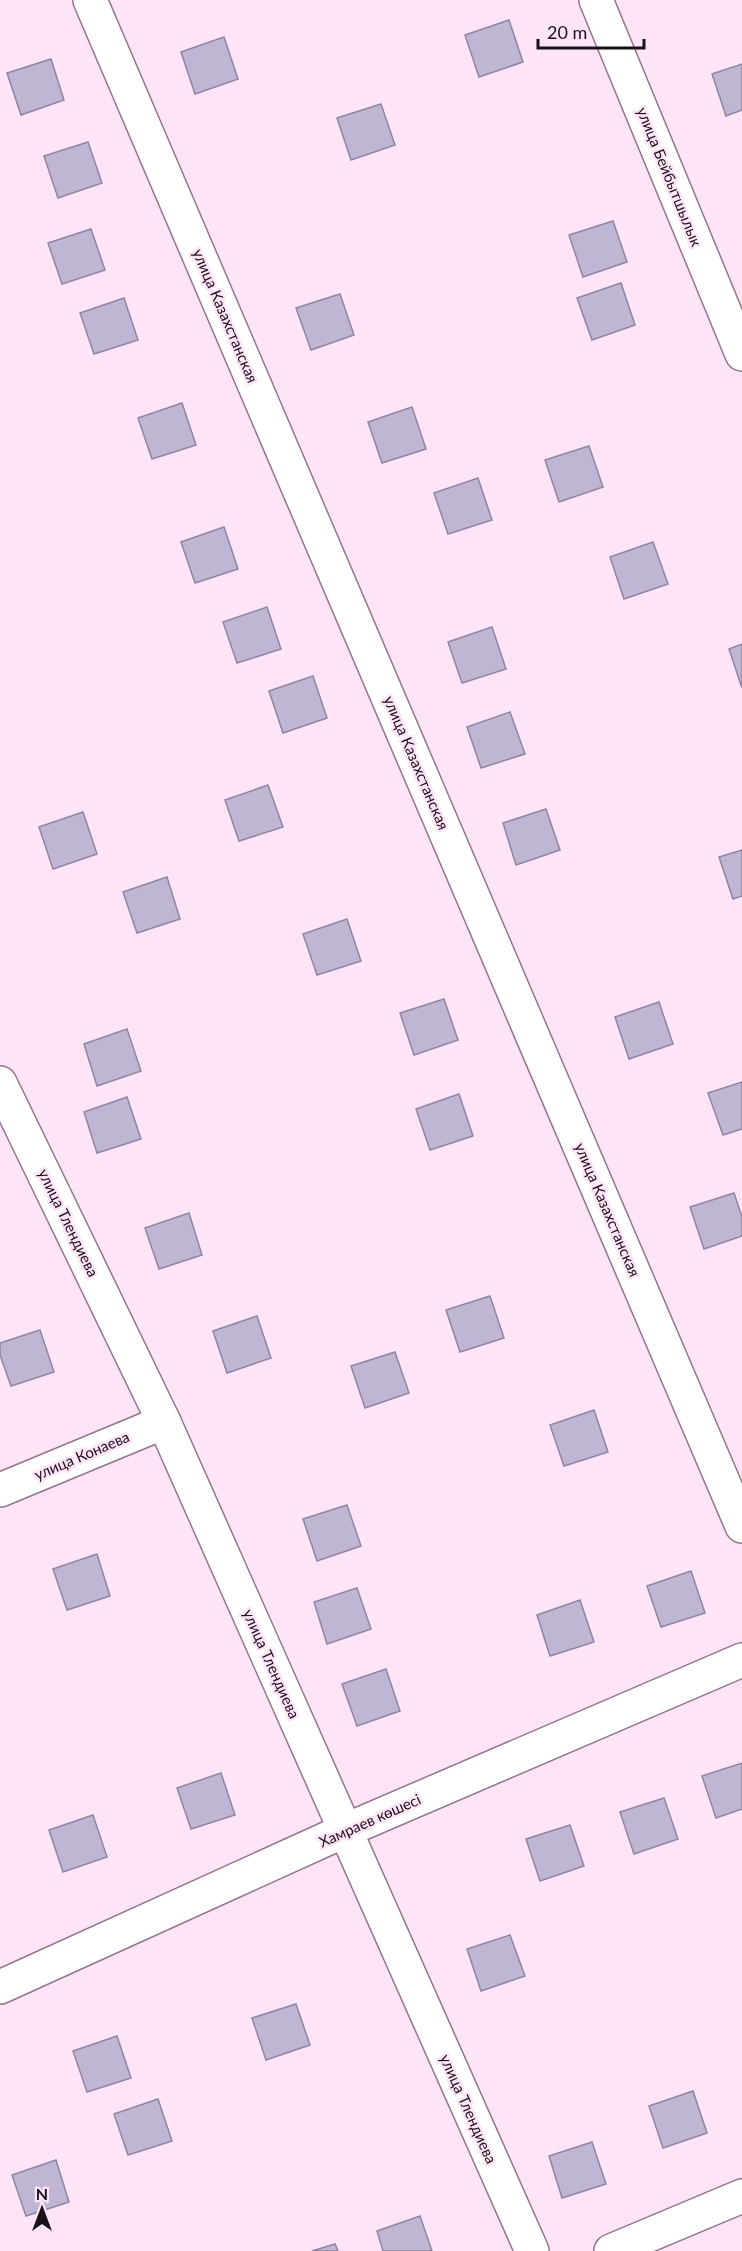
<svg xmlns="http://www.w3.org/2000/svg" width="742" height="2251" font-family="Lato,sans-serif">
<style>
.building{fill:#bfb6d3;stroke:#8f85a4;stroke-width:1.5}
.lines{fill:none;stroke-linecap:round;stroke-linejoin:round}
.minor-casing{stroke:#92768c;stroke-width:36}
.minor{stroke:#fff;stroke-width:33}
.labels{text-anchor:middle;stroke-width:5;stroke-linejoin:round;paint-order:stroke}
.street-label{font-size:15px;fill:#1b1119;stroke:#fde4f7}
</style>
<rect width="100%" height="100%" fill="#fde4f7"/>
<!-- building -->
<g class="building">
<path d="M509 20 523 62 479 77 465 35Z"/>
<path d="M224 37 238 79 195 94 181 52Z"/>
<path d="M51 59 64 100 21 115 7 73Z"/>
<path d="M742 64V110L726 116 712 74Z"/>
<path d="M381 104 395 145 351 160 337 118Z"/>
<path d="M88 142 102 183 58 198 44 156Z"/>
<path d="M613 221 627 262 583 277 569 235Z"/>
<path d="M91 229 105 270 62 284 48 243Z"/>
<path d="M621 283 635 325 592 340 577 298Z"/>
<path d="M340 294 354 335 311 350 296 308Z"/>
<path d="M124 298 138 340 94 354 80 313Z"/>
<path d="M182 403 196 445 152 459 138 418Z"/>
<path d="M412 407 426 449 382 463 368 422Z"/>
<path d="M589 446 603 487 559 502 545 460Z"/>
<path d="M478 478 492 520 448 534 434 493Z"/>
<path d="M224 527 238 569 195 583 181 542Z"/>
<path d="M653 542 668 584 624 599 610 557Z"/>
<path d="M267 607 281 649 237 663 223 622Z"/>
<path d="M492 627 506 669 462 683 448 642Z"/>
<path d="M742 644V688L729 649Z"/>
<path d="M313 676 327 718 283 733 269 691Z"/>
<path d="M510 712 525 754 481 768 467 727Z"/>
<path d="M268 785 283 827 239 841 225 800Z"/>
<path d="M546 809 560 850 516 865 503 823Z"/>
<path d="M83 812 97 854 53 869 39 827Z"/>
<path d="M742 850V896L733 899 719 857Z"/>
<path d="M167 877 180 919 137 933 123 892Z"/>
<path d="M347 919 361 961 317 975 303 934Z"/>
<path d="M444 999 458 1040 414 1055 400 1013Z"/>
<path d="M659 1002 673 1044 629 1059 615 1017Z"/>
<path d="M127 1029 141 1071 97 1086 84 1044Z"/>
<path d="M742 1082V1129L723 1135 708 1093Z"/>
<path d="M459 1094 473 1136 430 1150 416 1109Z"/>
<path d="M127 1097 141 1139 97 1153 84 1112Z"/>
<path d="M734 1193 742 1217V1236L704 1249 690 1207Z"/>
<path d="M189 1213 202 1255 159 1269 145 1228Z"/>
<path d="M490 1296 504 1338 460 1352 446 1310Z"/>
<path d="M257 1316 271 1358 227 1373 213 1331Z"/>
<path d="M40 1330 54 1372 11 1386 0 1355V1343Z"/>
<path d="M395 1352 409 1393 365 1408 351 1366Z"/>
<path d="M594 1410 608 1452 564 1466 550 1425Z"/>
<path d="M347 1505 361 1546 317 1561 303 1519Z"/>
<path d="M97 1554 110 1596 67 1610 53 1569Z"/>
<path d="M691 1571 705 1613 661 1627 647 1586Z"/>
<path d="M357 1588 371 1629 327 1644 314 1602Z"/>
<path d="M580 1600 594 1642 550 1656 537 1615Z"/>
<path d="M386 1669 400 1711 357 1726 342 1684Z"/>
<path d="M742 1763V1809L716 1818 702 1776Z"/>
<path d="M221 1773 235 1815 191 1829 177 1788Z"/>
<path d="M664 1798 678 1839 634 1854 620 1812Z"/>
<path d="M93 1815 107 1857 63 1872 49 1830Z"/>
<path d="M570 1825 584 1866 540 1881 526 1839Z"/>
<path d="M510 1935 525 1976 481 1991 467 1949Z"/>
<path d="M296 2004 310 2045 266 2060 252 2018Z"/>
<path d="M117 2036 131 2078 87 2092 73 2051Z"/>
<path d="M693 2091 707 2133 663 2148 649 2106Z"/>
<path d="M158 2099 172 2141 128 2155 114 2114Z"/>
<path d="M592 2142 606 2184 562 2198 549 2156Z"/>
<path d="M56 2160 69 2202 26 2216 12 2175Z"/>
<path d="M420 2216 432 2251H383L377 2231Z"/>
<path d="M335 2244 338 2251H312Z"/>
</g>
<g class="lines">
<defs>
<g id="minor">
<path d="M90 0 742 1526"/>
<path d="M596 0 742 354"/>
<path d="M0 1083 164 1422 532 2251"/>
<path d="M0 1490 164 1422"/>
<path d="M0 1987 344 1831 742 1660"/>
<path d="M611 2251 742 2196"/>
</g>
</defs>
<!-- minor casing -->
<use href="#minor" class="minor-casing"/>
<!-- minor -->
<use href="#minor" class="minor"/>
</g>
<g class="labels">
<!-- street labels -->
<g class="street-label">
<text transform="translate(669 177) rotate(68)" y="5">улица Бейбытшылык</text>
<text transform="translate(225 316) rotate(67)" y="5">улица Казахстанская</text>
<text transform="translate(416 763) rotate(67)" y="5">улица Казахстанская</text>
<text transform="translate(607 1210) rotate(67)" y="5">улица Казахстанская</text>
<text transform="translate(68 1223) rotate(64)" y="5">улица Тлендиева</text>
<text transform="translate(82 1456) rotate(-23)" y="5">улица Конаева</text>
<text transform="translate(271 1664) rotate(66)" y="5">улица Тлендиева</text>
<text transform="translate(370 1821) rotate(-24)" y="5">Хамраев көшесі</text>
<text transform="translate(468 2109) rotate(66)" y="5">улица Тлендиева</text>
</g>
</g>
<!-- north arrow -->
<g transform="translate(42 2209)" stroke="#fde4f7" stroke-width="4.5" paint-order="stroke">
<path d="M0-4.5L10 22L0 15L-10 22Z" fill="#1b1119"/>
<text y="-9" font-size="16" font-weight="bold" text-anchor="middle" fill="#1b1119">N</text>
</g>
<!-- scale -->
<path d="M538 39v9h106v-9" fill="none" stroke="#1b1119" stroke-width="3"/>
<text x="547" y="39" font-size="18" fill="#1b1119" stroke="#fde4f7" stroke-width="4.5" paint-order="stroke">20 m</text>
</svg>
